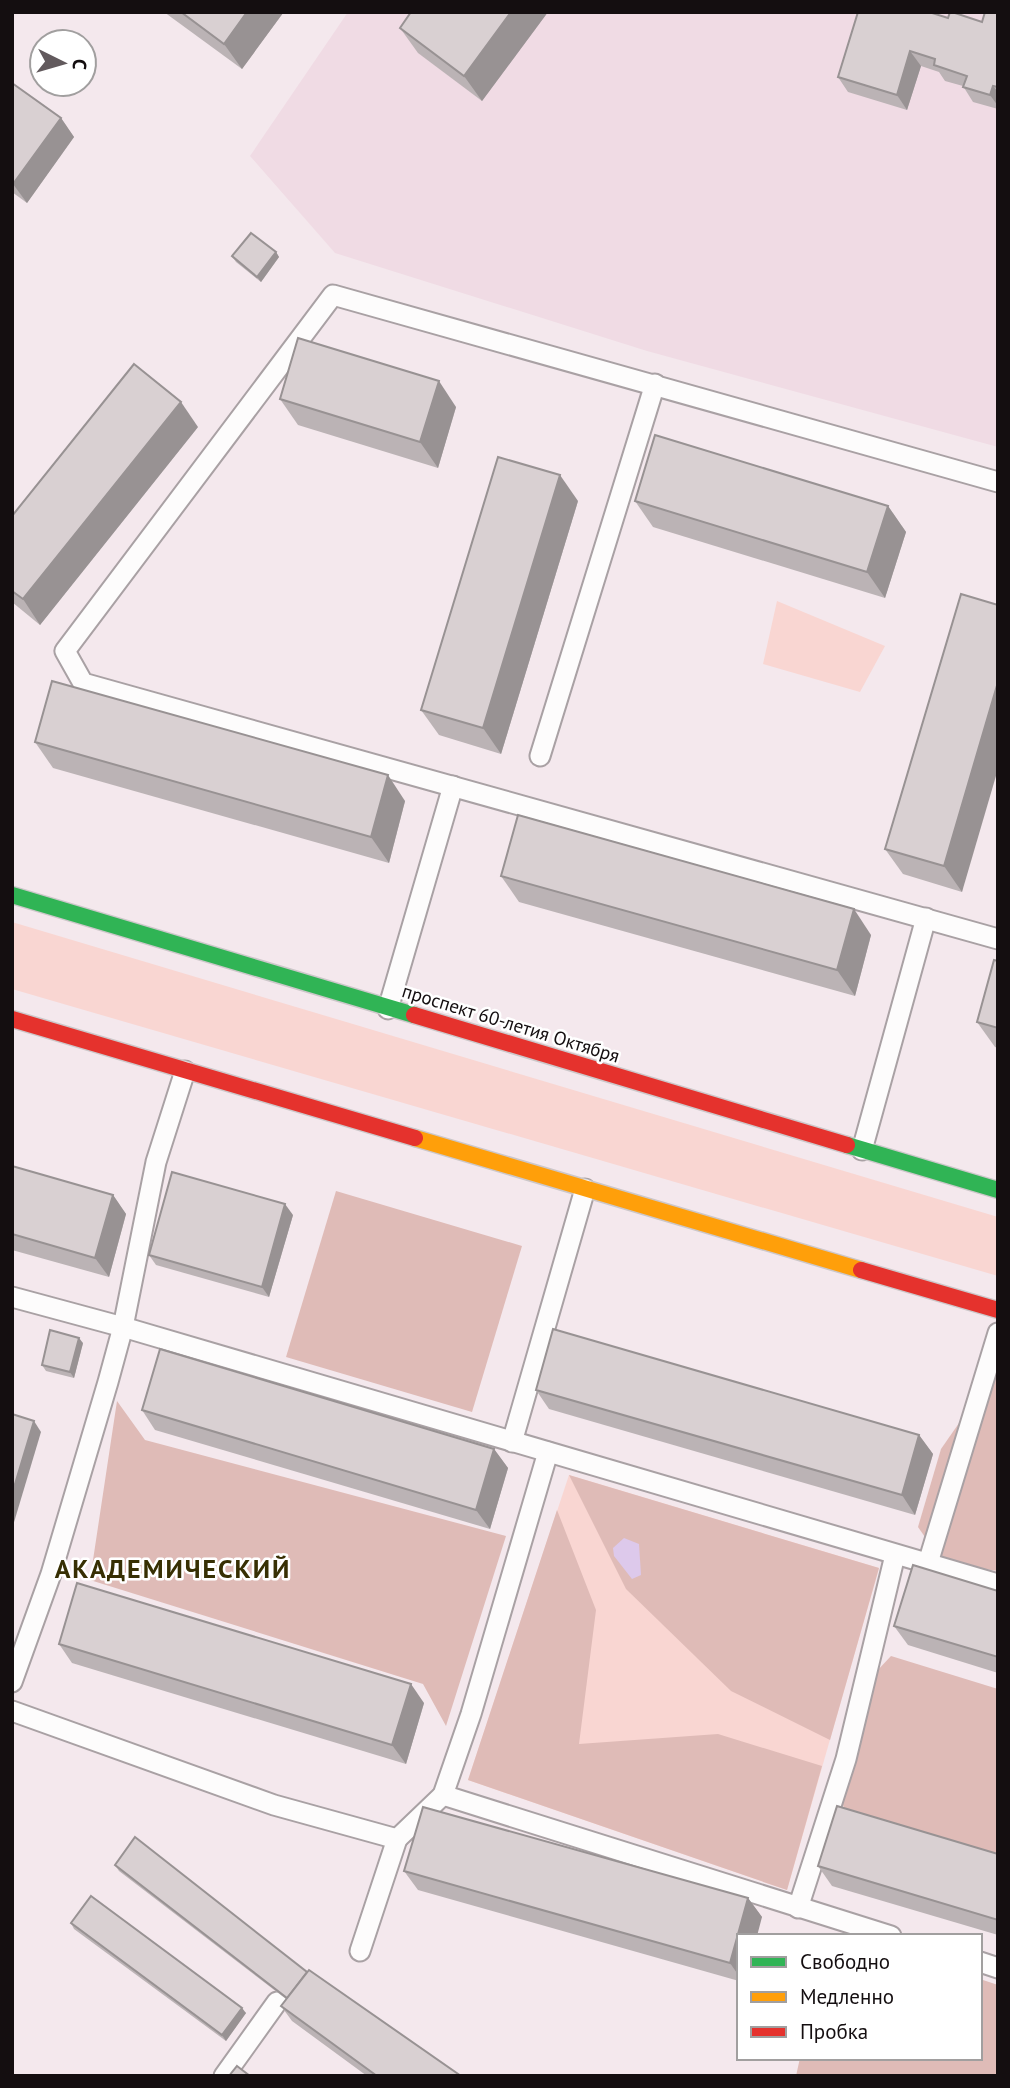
<svg xmlns="http://www.w3.org/2000/svg" width="1010" height="2088" font-family="'PT Sans',sans-serif">
<style>
.built{fill:#f0dbe4}
.green{fill:#f9d6d2}
.forest{fill:#dfbbb7}
.water{fill:#ddc9eb}
.lines{fill:none;stroke-linecap:round;stroke-linejoin:round}
.lane-casing{stroke:#a9a1a4;stroke-width:23}
.fast-casing{stroke:#ccc7c9;stroke-width:19}
.slow-casing{stroke:#ccc7c9;stroke-width:19}
.jam-casing{stroke:#ccc7c9;stroke-width:19}
.lane{stroke:#fdfcfc;stroke-width:19}
.fast{stroke:#30b455;stroke-width:16}
.slow{stroke:#ff9f0a;stroke-width:16}
.jam{stroke:#e5322d;stroke-width:16}
.wall{fill:#bbb3b5}
.shaded-wall{fill:#989293}
.building{fill:#d9d0d2;stroke:#989293;stroke-width:2}
.labels{text-anchor:middle;stroke-width:5;stroke-linejoin:round;paint-order:stroke}
.street-label{font-size:19px;fill:#140e10;stroke:#fff}
.district-label{font-size:26px;font-weight:bold;letter-spacing:2px;fill:#372f03;stroke:#fff}
</style>
<rect width="100%" height="100%" fill="#f4e8ed"/>
<!-- built -->
<path class="built" d="M348 12H998V447L647 351 335 253 250 156Z"/>
<!-- green -->
<g class="green">
<path d="M777 601 885 646 860 692 763 664Z"/>
<path d="M12 922 998 1217V1276L12 989Z"/>
<path d="M569 1475 879 1568 787 1890 468 1780Z"/>
</g>
<!-- forest -->
<g class="forest">
<path d="M336 1191 522 1246 472 1412 286 1357Z"/>
<path d="M998 1367V1571L943 1563 918 1527 941 1449Z"/>
<path d="M117 1401 145 1440 506 1536 446 1726 423 1684 90 1580Z"/>
<path d="M569 1475 879 1568 830 1740 731 1691 626 1589Z"/>
<path d="M557 1510 596 1610 579 1744 718 1734 822 1766 787 1890 468 1780Z"/>
<path d="M891 1656 998 1689V1858L846 1813 841 1800 876 1672Z"/>
<path d="M980 1979 998 1985V2076H796L800 2058H980Z"/>
</g>
<!-- water -->
<path class="water" d="M624 1538 639 1544 641 1575 632 1579 614 1556 613 1548Z"/>
<g class="lines">
<defs>
<g id="lane">
<path d="M998 482 333 295 65 651 83 683 998 939"/>
<path d="M540 756 655 384"/>
<path d="M388 1009 453 786"/>
<path d="M862 1150 926 918"/>
<path d="M12 1297 123 1327 998 1584"/>
<path d="M512 1442 585 1189"/>
<path d="M548 1452 471 1714 443 1795 891 1936"/>
<path d="M928 1563 998 1333"/>
<path d="M12 1682 51 1574 108 1382 123 1327 156 1162 185 1071"/>
<path d="M12 1711 274 1805 397 1839 443 1795"/>
<path d="M798 1908 846 1759 895 1555"/>
<path d="M360 1951 397 1839"/>
<path d="M980 1962 998 1968"/>
<path d="M224 2076 277 2002"/>
</g>
<g id="fast">
<path d="M12 895 414 1015"/>
<path d="M847 1145 998 1190"/>
</g>
<path id="slow" d="M415 1138 861 1270"/>
<g id="jam">
<path d="M414 1015 847 1145"/>
<path d="M12 1019 415 1138"/>
<path d="M861 1270 998 1310"/>
</g>
</defs>
<!-- lane casing -->
<use href="#lane" class="lane-casing"/>
<!-- fast casing -->
<use href="#fast" class="fast-casing"/>
<!-- slow casing -->
<use href="#slow" class="slow-casing"/>
<!-- jam casing -->
<use href="#jam" class="jam-casing"/>
<!-- lane -->
<use href="#lane" class="lane"/>
<!-- fast -->
<use href="#fast" class="fast"/>
<!-- slow -->
<use href="#slow" class="slow"/>
<!-- jam -->
<use href="#jam" class="jam"/>
</g>
<!-- wall -->
<g class="wall">
<path d="M164 12H283V13L242 69Z"/>
<path d="M411 12H548L482 101 418 53 400 28Z"/>
<path d="M858 12H939L938 15 948 18 982 22 998 13V109L973 102 963 86 945 81 939 72 921 66 907 110 848 92 838 77Z"/>
<path d="M12 83 61 118 74 137 27 203 12 192Z"/>
<path d="M276 252 279 257 261 282 236 262 232 256Z"/>
<path d="M280 399 456 407 438 468 298 425Z"/>
<path d="M198 427 40 625 12 602V516Z"/>
<path d="M578 501 501 754 439 735 421 710Z"/>
<path d="M635 501 888 506 906 532 885 598 653 527Z"/>
<path d="M998 605 962 892 903 874 885 849Z"/>
<path d="M35 742 405 801 389 863 53 768Z"/>
<path d="M501 876 871 935 855 996 519 902Z"/>
<path d="M998 961V1048L995 1047 977 1022Z"/>
<path d="M12 1166 113 1195 126 1214 109 1277 12 1250Z"/>
<path d="M293 1215 269 1297 156 1265 149 1255Z"/>
<path d="M83 1343 74 1378 46 1371 42 1365Z"/>
<path d="M536 1390 919 1435 933 1454 915 1515 549 1409Z"/>
<path d="M142 1410 494 1449 508 1468 490 1529 155 1430Z"/>
<path d="M998 1591V1673L908 1645 894 1626Z"/>
<path d="M59 1644 424 1703 406 1764 72 1663Z"/>
<path d="M998 1854V1935L832 1886 818 1866Z"/>
<path d="M115 1865 307 1972 461 2076H367L292 2021 281 2006 286 1999 119 1871Z"/>
<path d="M404 1871 748 1898 762 1917 739 1936V1981L418 1890Z"/>
<path d="M71 1923 246 2013 226 2041 74 1929Z"/>
</g>
<!-- shaded-wall -->
<g class="shaded-wall">
<path d="M247 12 283 13 242 69 224 44Z"/>
<path d="M511 12H548L482 101 464 76Z"/>
<path d="M910 51 921 66 907 110 897 95Z"/>
<path d="M993 86 998 92V106L990 95Z"/>
<path d="M61 118 74 137 27 203 13 184Z"/>
<path d="M276 252 279 257 261 282 257 277Z"/>
<path d="M439 381 456 407 438 468 420 442Z"/>
<path d="M181 402 198 427 40 625 23 599Z"/>
<path d="M560 475 578 501 501 754 483 728Z"/>
<path d="M888 506 906 532 885 598 867 572Z"/>
<path d="M998 682V769L962 892 944 866Z"/>
<path d="M388 775 405 801 389 863 371 837Z"/>
<path d="M854 909 871 935 855 996 837 970Z"/>
<path d="M113 1195 126 1214 109 1277 95 1258Z"/>
<path d="M285 1204 293 1215 269 1297 262 1287Z"/>
<path d="M79 1338 83 1343 74 1378 70 1372Z"/>
<path d="M34 1421 41 1432 12 1529V1494Z"/>
<path d="M919 1435 933 1454 915 1515 902 1495Z"/>
<path d="M494 1449 508 1468 490 1529 476 1510Z"/>
<path d="M411 1684 424 1703 406 1764 392 1745Z"/>
<path d="M748 1898 762 1917 757 1936H739V1976L730 1963Z"/>
<path d="M242 2008 246 2013 226 2041 222 2035Z"/>
</g>
<!-- building -->
<g class="building">
<path d="M181 12H247L224 44Z"/>
<path d="M411 12H511L464 76 400 28Z"/>
<path d="M858 12H929L948 18 950 12H952L982 22 985 12 998 13V87L993 86 990 95 963 87 967 76 934 65 935 59 910 51 897 95 838 77Z"/>
<path d="M12 83 61 118 13 184 12 183Z"/>
<path d="M251 233 276 252 257 277 232 256Z"/>
<path d="M298 338 439 381 420 442 280 399Z"/>
<path d="M134 364 181 402 23 599 12 591V516Z"/>
<path d="M655 435 888 506 867 572 635 501Z"/>
<path d="M498 457 560 475 483 728 421 710Z"/>
<path d="M961 594 998 605V682L944 866 885 849Z"/>
<path d="M52 681 388 775 371 837 35 742Z"/>
<path d="M518 815 854 909 837 970 501 876Z"/>
<path d="M994 960 998 961V1028L977 1022Z"/>
<path d="M12 1166 113 1195 95 1258 12 1234Z"/>
<path d="M172 1172 285 1204 262 1287 149 1255Z"/>
<path d="M553 1329 919 1435 902 1495 536 1390Z"/>
<path d="M50 1330 79 1338 70 1372 42 1365Z"/>
<path d="M160 1349 494 1449 476 1510 142 1410Z"/>
<path d="M12 1414 34 1421 12 1494Z"/>
<path d="M913 1565 998 1591V1657L894 1626Z"/>
<path d="M77 1583 411 1684 392 1745 59 1644Z"/>
<path d="M837 1806 998 1854V1920L818 1866Z"/>
<path d="M423 1807 748 1898 730 1963 404 1871Z"/>
<path d="M135 1837 307 1972 287 1998 115 1865Z"/>
<path d="M91 1896 242 2008 222 2035 71 1923Z"/>
<path d="M309 1970 461 2076H377L281 2006Z"/>
<path d="M237 2066 250 2076H229Z"/>
</g>
<g class="labels">
<!-- street labels -->
<g class="street-label">
<text transform="translate(511 1023) rotate(17)" y="7">проспект 60-летия Октября</text>
</g>
<!-- district labels -->
<g class="district-label">
<text x="173" y="1578">АКАДЕМИЧЕСКИЙ</text>
</g>
</g>
<!-- border -->
<rect width="1010" height="2088" fill="none" stroke="#140e10" stroke-width="28"/>
<!-- legend -->
<rect x="737" y="1934" width="245" height="126" fill="#ffffff" stroke="#a19f9f" stroke-width="2"/>
<rect x="751" y="1957" width="35" height="10" fill="#30b455" stroke="#a19f9f" stroke-width="2"/>
<text x="800" y="1969" font-size="21" fill="#140e10">Свободно</text>
<rect x="751" y="1992" width="35" height="10" fill="#ff9f0a" stroke="#a19f9f" stroke-width="2"/>
<text x="800" y="2004" font-size="21" fill="#140e10">Медленно</text>
<rect x="751" y="2027" width="35" height="10" fill="#e5322d" stroke="#a19f9f" stroke-width="2"/>
<text x="800" y="2039" font-size="21" fill="#140e10">Пробка</text>
<!-- north arrow -->
<g transform="translate(63 63) rotate(95)"><circle r="33" fill="#ffffff" stroke="#a19f9f" stroke-width="2"/>
<path d="M0-5L12 26L0 18L-12 26Z" fill="#625a5d"/>
<text y="-10" font-size="19" font-weight="bold" text-anchor="middle" fill="#140e10">С</text>
</g>
</svg>
